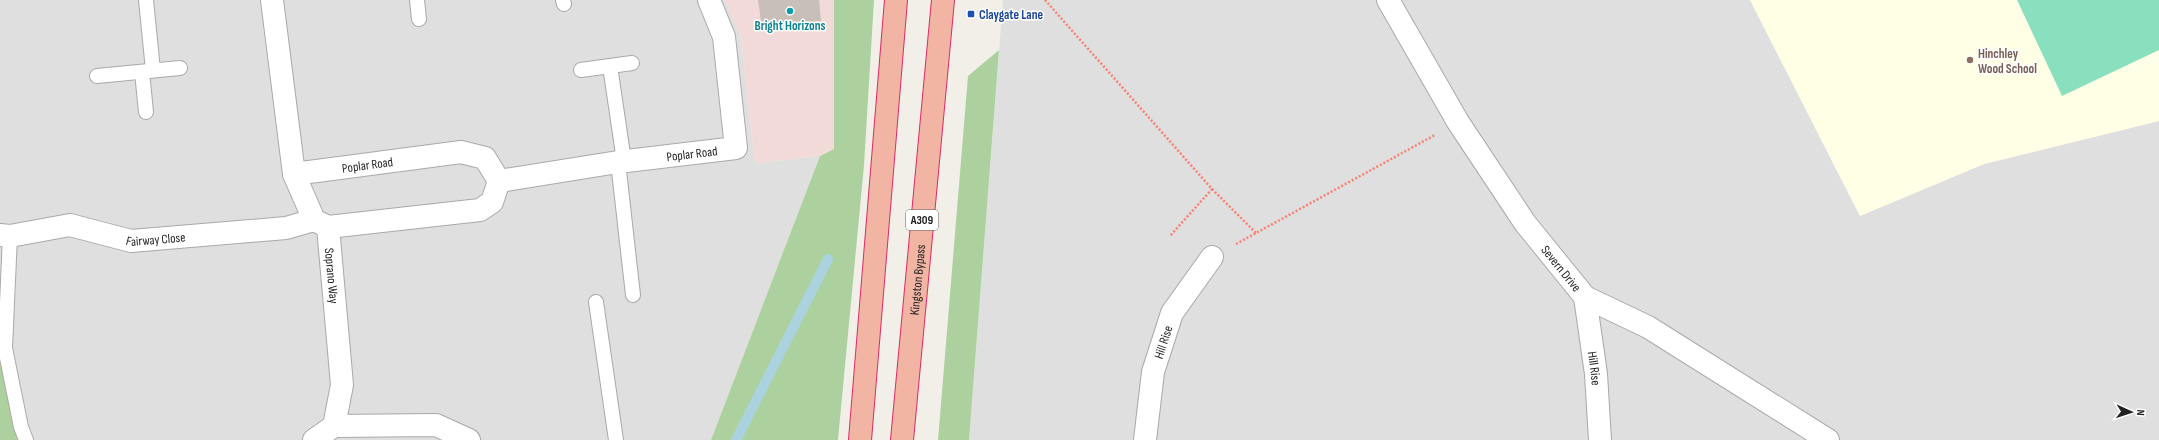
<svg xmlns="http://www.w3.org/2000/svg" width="2159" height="440" font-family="'Sofia Sans Condensed',sans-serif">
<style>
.residential{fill:#e0dfdf}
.commercial{fill:#f2dad9}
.education{fill:#ffffe5}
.forest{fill:#add19e}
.pitch{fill:#88e0be}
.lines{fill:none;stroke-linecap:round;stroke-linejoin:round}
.stream{stroke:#aad3df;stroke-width:10}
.building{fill:#c7bfb8}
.service-casing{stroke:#a9a9a9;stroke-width:16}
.minor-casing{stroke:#a9a9a9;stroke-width:24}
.trunk-casing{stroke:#dc2a67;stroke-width:24}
.path{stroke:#fa8072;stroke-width:2.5;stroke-dasharray:2 2;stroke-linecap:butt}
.service{stroke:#fff;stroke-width:14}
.minor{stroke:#fff;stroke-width:22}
.trunk{stroke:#f2b4a3;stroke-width:22}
.culture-dot{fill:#0f9aa8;stroke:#fff;stroke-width:1.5}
.transit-dot{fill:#1a4fb4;stroke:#fff;stroke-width:1.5}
.education-dot{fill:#8d6e63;stroke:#fff;stroke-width:1.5}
.labels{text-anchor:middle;stroke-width:3;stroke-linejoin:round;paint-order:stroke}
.shield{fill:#fff;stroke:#646464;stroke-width:1}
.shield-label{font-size:12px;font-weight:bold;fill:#222}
.transit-label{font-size:13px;font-weight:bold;fill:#164399;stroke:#fff;text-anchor:start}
.culture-label{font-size:13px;font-weight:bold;fill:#0d838f;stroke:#fff}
.education-label{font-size:13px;font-weight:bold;fill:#785e54;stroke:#fff;text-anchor:start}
.street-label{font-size:13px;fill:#222;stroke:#fff}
</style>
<rect width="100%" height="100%" fill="#f2efe9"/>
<!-- residential -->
<g class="residential">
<path d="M0 0H725L741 37 755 163 820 156 711 440H0Z"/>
<path d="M1003 0H1750L1860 216 1984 164 2159 121V440H969Z"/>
</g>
<!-- commercial -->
<path class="commercial" d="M725 0H834V149L820 156 755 163 741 37Z"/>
<!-- education -->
<path class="education" d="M1750 0H2159V121L1984 164 1860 216Z"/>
<!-- forest -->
<g class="forest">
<path d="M834 0H874L864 165 838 440H711L820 156 834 149Z"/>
<path d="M999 50 969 440H938L968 76Z"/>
<path d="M0 302 20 439 19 440H0Z"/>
</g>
<!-- pitch -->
<path class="pitch" d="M2017 0H2159V50L2062 96Z"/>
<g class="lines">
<!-- stream -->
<path class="stream" d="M736 440 828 259"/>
</g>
<!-- building -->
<path class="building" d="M758 0H819L821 21 762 28Z"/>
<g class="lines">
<defs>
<g id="service">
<path d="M146 0 153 70"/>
<path d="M417 0 419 19"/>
<path d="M563 0 564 4"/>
<path d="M610 66 624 161"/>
<path d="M581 70 632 63"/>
<path d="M142 72 146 112"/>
<path d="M97 76 180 68"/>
<path d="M618 162 633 295"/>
<path d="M10 236 5 348 21 427 26 440"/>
<path d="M596 302 616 440"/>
</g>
<g id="minor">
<path id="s1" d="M272 0 294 174 314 220 328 227 342 385 334 426 436 425 469 440"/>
<path id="s2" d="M1388 0 1458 122 1525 223 1585 297 1648 327 1828 440"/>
<path id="s3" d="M294 174 461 152 485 158 499 181 618 162 736 148 724 37 709 0"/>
<path d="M328 227 480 210 492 202 499 181"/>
<path id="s4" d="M0 235 10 236 70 225 131 241 286 228 314 220"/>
<path id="s5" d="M1585 297 1596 374 1600 440"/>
<path d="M314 440 334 426"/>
<path id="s6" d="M1145 440 1153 372 1172 313 1212 257"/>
</g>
<g id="trunk">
<path d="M860 440 896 0"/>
<path id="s7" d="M902 440 943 0"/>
</g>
</defs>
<!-- service casing -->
<use href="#service" class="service-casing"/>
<!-- minor casing -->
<use href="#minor" class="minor-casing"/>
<!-- trunk casing -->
<use href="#trunk" class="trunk-casing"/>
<!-- path -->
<g class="path">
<path d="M1045 0 1212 189 1170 236"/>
<path d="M1212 189 1257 234"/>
<path d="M1236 244 1435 135"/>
</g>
<!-- service -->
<use href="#service" class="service"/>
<!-- minor -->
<use href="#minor" class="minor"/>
<!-- trunk -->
<use href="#trunk" class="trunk"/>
</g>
<!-- markers -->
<circle class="culture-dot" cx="790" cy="11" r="4"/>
<rect class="transit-dot" x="967" y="10" width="8" height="8" rx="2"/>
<circle class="education-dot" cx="1970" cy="60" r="4"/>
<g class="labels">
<!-- shield labels -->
<rect class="shield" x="906" y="210" width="32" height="20" rx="3"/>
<g class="shield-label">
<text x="922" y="224">A309</text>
</g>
<!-- transit labels -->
<g class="transit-label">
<text x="979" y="19">Claygate Lane</text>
</g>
<!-- culture labels -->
<g class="culture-label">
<text x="790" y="30">Bright Horizons</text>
</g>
<!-- education labels -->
<g class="education-label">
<text x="1978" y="58">Hinchley<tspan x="1978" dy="15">Wood School</tspan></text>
</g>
<!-- street labels -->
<g class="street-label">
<text dy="5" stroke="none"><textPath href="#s3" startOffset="415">Poplar Road</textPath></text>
<text dy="5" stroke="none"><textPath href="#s3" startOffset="74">Poplar Road</textPath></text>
<text dy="5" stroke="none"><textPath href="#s4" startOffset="159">Fairway Close</textPath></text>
<text dy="5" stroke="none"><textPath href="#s2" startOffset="320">Severn Drive</textPath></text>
<text dy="5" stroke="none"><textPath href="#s1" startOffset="290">Soprano Way</textPath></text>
<text dy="5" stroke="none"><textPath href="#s7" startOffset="161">Kingston Bypass</textPath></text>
<text dy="5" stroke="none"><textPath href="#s6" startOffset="100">Hill Rise</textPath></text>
<text dy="5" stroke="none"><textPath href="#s5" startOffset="72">Hill Rise</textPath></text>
</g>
</g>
<!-- north arrow -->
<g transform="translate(2131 412) rotate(93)" stroke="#ffffff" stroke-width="3" paint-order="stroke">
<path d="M0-3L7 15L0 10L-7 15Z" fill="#222222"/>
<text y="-6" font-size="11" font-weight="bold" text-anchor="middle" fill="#222222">N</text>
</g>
</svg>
